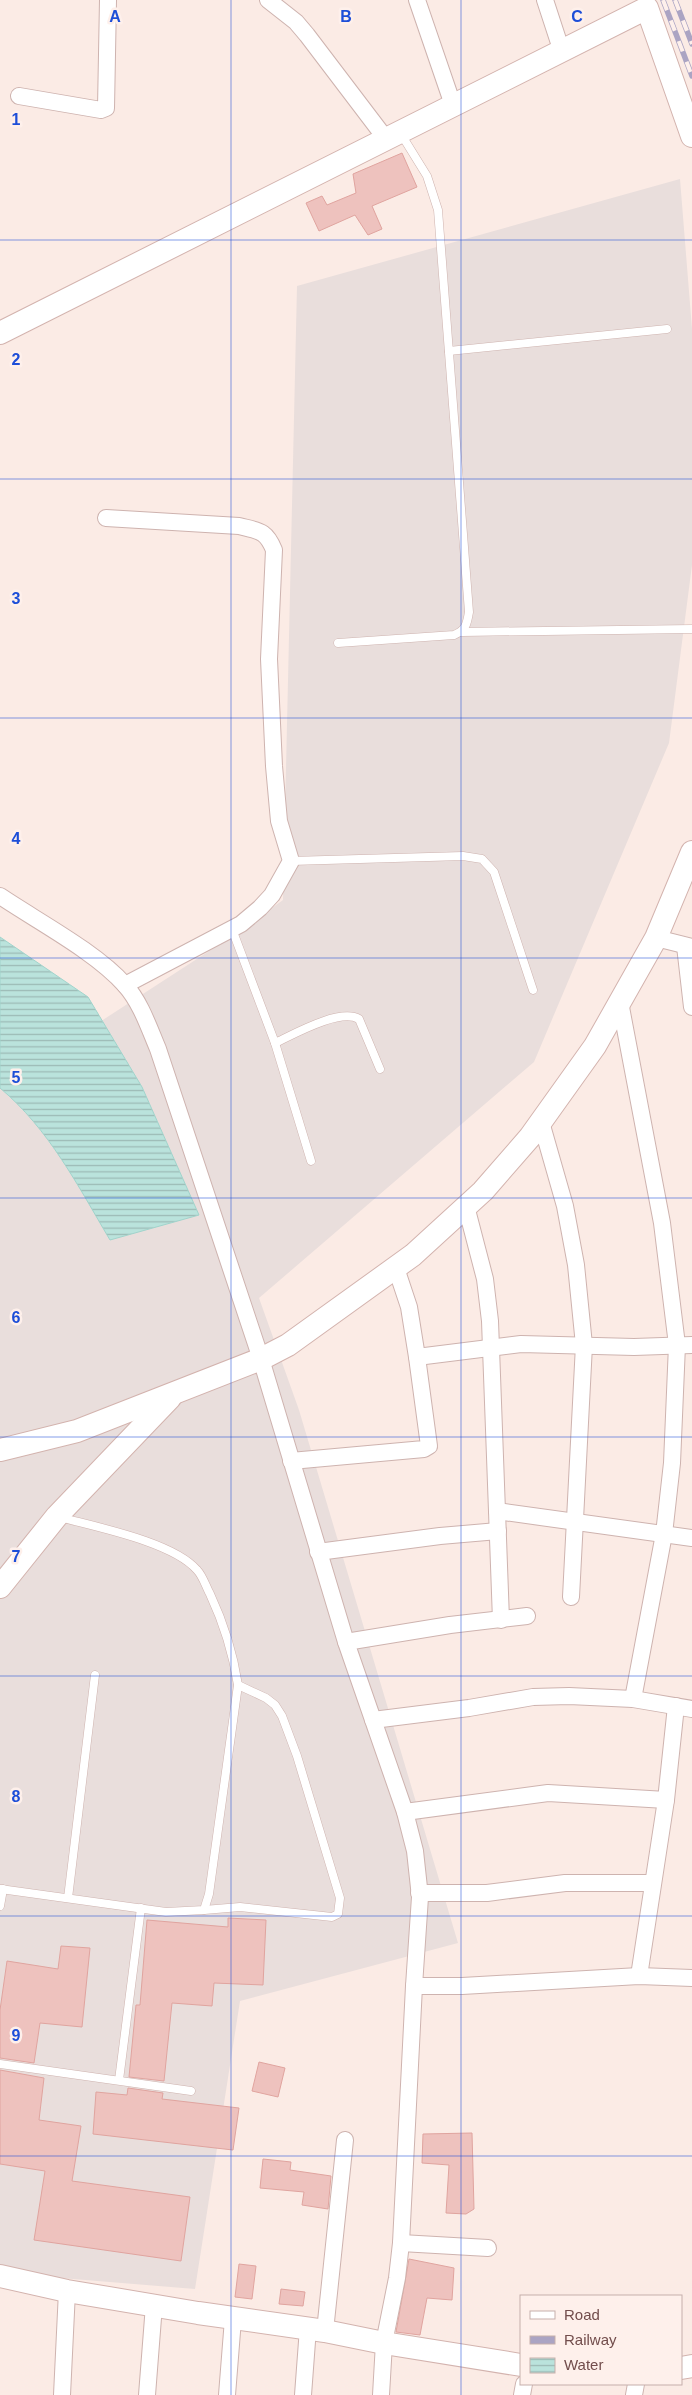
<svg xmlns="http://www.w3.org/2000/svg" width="692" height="2395" font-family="Helvetica,sans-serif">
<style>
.industrial{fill:#e9dedc}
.water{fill:url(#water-rules);stroke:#a1d4cc}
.building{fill:#eec2be;stroke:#e0a49f}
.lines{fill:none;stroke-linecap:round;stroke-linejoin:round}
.lane-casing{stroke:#ceb3af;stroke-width:9}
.street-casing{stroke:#ceb3af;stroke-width:18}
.secondary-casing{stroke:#d3b3ae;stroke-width:24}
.lane{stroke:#fff;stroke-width:8}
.street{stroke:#fff;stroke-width:16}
.secondary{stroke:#fff;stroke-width:22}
.rail-casing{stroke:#aba4c3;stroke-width:5.5}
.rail{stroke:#fef0eb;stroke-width:4;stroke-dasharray:11;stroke-linecap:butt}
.grid{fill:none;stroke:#1d4ed8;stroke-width:1;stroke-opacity:0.55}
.grid-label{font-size:16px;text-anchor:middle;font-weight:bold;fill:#1d4ed8;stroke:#fef0eb;stroke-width:5;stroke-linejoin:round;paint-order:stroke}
</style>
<defs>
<pattern id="water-rules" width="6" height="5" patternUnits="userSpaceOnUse" patternTransform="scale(1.25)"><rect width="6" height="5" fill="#bae3dc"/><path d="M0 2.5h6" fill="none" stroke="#9cbab5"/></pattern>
</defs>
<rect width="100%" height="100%" fill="#fbebe5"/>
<!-- industrial -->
<path class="industrial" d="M680 179 692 329V565L669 743 534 1062 259 1298 299 1410 458 1943 240 2001 195 2289 0 2273V1082L4 1084 237 933 283 900 297 286Z"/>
<!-- water -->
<path class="water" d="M0 937 88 997 142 1087 199 1215 110 1240C78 1186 49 1129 0 1088Z"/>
<!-- building -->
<g class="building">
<path d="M402 153 417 187 372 206 382 229 368 235 355 215 319 231 306 203 322 196 327 205 356 193 353 174Z"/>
<path d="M228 1918 266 1920 263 1985 214 1983 212 2006 172 2003 164 2081 129 2077 136 2005H140L147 1920 228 1927Z"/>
<path d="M61 1946 90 1948 82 2027 40 2023 34 2063 0 2058V2010L7 1961 58 1969Z"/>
<path d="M259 2062 285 2068 278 2097 252 2091Z"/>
<path d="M0 2070 44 2078 39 2120 81 2126 72 2181 190 2197 181 2261 34 2240 45 2171 0 2164Z"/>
<path d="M128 2088 163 2093 162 2099 239 2108 233 2150 93 2134 96 2092 127 2095Z"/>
<path d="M472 2133 474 2209 466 2214 446 2213 449 2165 422 2163 423 2134Z"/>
<path d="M263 2159 291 2162 290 2170 331 2176 328 2209 302 2205 304 2192 260 2188Z"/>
<path d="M409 2259 454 2268 452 2300 427 2298 420 2335 396 2332Z"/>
<path d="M239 2264 256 2266 252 2299 235 2297Z"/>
<path d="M281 2289 305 2292 303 2306 279 2304Z"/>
</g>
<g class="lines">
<defs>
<g id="lane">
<path d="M449 351 667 329"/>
<path d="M462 632 692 629"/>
<path d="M338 643 454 635C466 630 467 624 469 612L438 210 427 176 401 134"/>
<path d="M291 861 463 856 482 859 494 872 533 990"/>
<path d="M232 929 275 1043C294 1034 340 1008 359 1019L380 1069"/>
<path d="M275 1043 311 1161"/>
<path d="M0 1889 166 1912 204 1910 209 1894 238 1685C233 1653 224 1624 210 1594 206 1587 203 1576 197 1570 173 1542 96 1527 59 1517"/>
<path d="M68 1898 95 1675"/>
<path d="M0 1906 3 1889"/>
<path d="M204 1910 240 1907 332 1917 338 1914 340 1898 297 1756 282 1716 275 1705 266 1698 238 1685"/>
<path d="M0 2064 191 2091"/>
<path d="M119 2080 141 1908"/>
</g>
<g id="street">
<path d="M268 0 296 22 307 35 386 139"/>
<path d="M417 0 453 105"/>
<path d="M545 0 562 52"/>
<path d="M19 96 101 110 106 108 108 0"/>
<path d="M106 518 239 526C259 531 266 530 274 550L269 659 274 766 279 821 291 861 272 895 260 908 241 924 125 985"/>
<path d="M0 896C37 921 96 952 125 985 141 1003 149 1028 158 1049L261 1359 346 1642 405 1812 415 1851 420 1897 414 1986"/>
<path d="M656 938 692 947"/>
<path d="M685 946 692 1007"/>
<path d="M620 1002 662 1223 677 1345 672 1463 664 1534 633 1699"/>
<path d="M541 1122 565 1206 576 1265 584 1345 571 1597"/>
<path d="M466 1206 485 1279 490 1321 501 1620"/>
<path d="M396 1268 409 1307 417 1357 521 1344 634 1347 692 1345"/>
<path d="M291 1461 424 1449 429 1446 417 1357"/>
<path d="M497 1511 692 1538"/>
<path d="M318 1552 440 1536 498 1531"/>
<path d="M346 1642 450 1625 527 1616"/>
<path d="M373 1720 469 1708 533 1697 569 1696 633 1699 692 1709"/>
<path d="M405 1812 548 1793 666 1800"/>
<path d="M419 1893H487L565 1883H652"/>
<path d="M639 1976 666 1800 676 1706"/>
<path d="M401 2243 488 2248"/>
<path d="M325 2331 345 2140"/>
<path d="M62 2395 67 2291"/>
<path d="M147 2395 154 2305"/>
<path d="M227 2395 233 2319"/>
<path d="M303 2395 308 2328"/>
<path d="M381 2395 384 2343 397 2278 401 2243 414 1986H462L639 1976 692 1978"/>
<path d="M522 2395 524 2384"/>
<path d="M634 2395 636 2384"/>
</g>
<g id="secondary">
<path d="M0 333 647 8 692 136"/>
<path d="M0 1450 77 1431 261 1359 288 1345 413 1255 483 1191 530 1137 595 1046 656 938 692 852"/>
<path d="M0 1587 57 1516 170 1398"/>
<path d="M0 2276 67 2291 198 2313 325 2331 384 2343 521 2365"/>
<path d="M681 2368 692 2366"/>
</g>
</defs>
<!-- lane casing -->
<use href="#lane" class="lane-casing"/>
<!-- street casing -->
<use href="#street" class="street-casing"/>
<!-- secondary casing -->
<use href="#secondary" class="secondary-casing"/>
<!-- lane -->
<use href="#lane" class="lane"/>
<!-- street -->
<use href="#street" class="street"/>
<!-- secondary -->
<use href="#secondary" class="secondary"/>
<defs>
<g id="rail">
<path d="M663 0 692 76"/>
<path d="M675 0 692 44"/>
</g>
</defs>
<!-- rail casing -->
<use href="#rail" class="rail-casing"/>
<!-- rail -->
<use href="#rail" class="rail"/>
</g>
<!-- grid -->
<path class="grid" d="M231 0V2395M461 0V2395M0 240H692M0 479H692M0 718H692M0 958H692M0 1198H692M0 1437H692M0 1676H692M0 1916H692M0 2156H692"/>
<g class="grid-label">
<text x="115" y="22">A</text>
<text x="346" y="22">B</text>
<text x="577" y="22">C</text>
<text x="16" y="125">1</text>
<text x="16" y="365">2</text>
<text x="16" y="604">3</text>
<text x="16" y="844">4</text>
<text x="16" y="1083">5</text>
<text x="16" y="1323">6</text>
<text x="16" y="1562">7</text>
<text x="16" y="1802">8</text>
<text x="16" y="2041">9</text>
</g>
<!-- legend -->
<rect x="520" y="2295" width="162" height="90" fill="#fef0eb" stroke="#c6afab"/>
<rect x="530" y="2311" width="25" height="8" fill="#ffffff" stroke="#c6afab"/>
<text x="564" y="2320" font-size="15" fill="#724d4c">Road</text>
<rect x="530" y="2336" width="25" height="8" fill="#aba4c3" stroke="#c6afab"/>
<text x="564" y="2345" font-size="15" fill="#724d4c">Railway</text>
<rect x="530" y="2358" width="25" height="15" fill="url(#water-rules)" stroke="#c6afab"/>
<text x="564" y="2370" font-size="15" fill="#724d4c">Water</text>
</svg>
